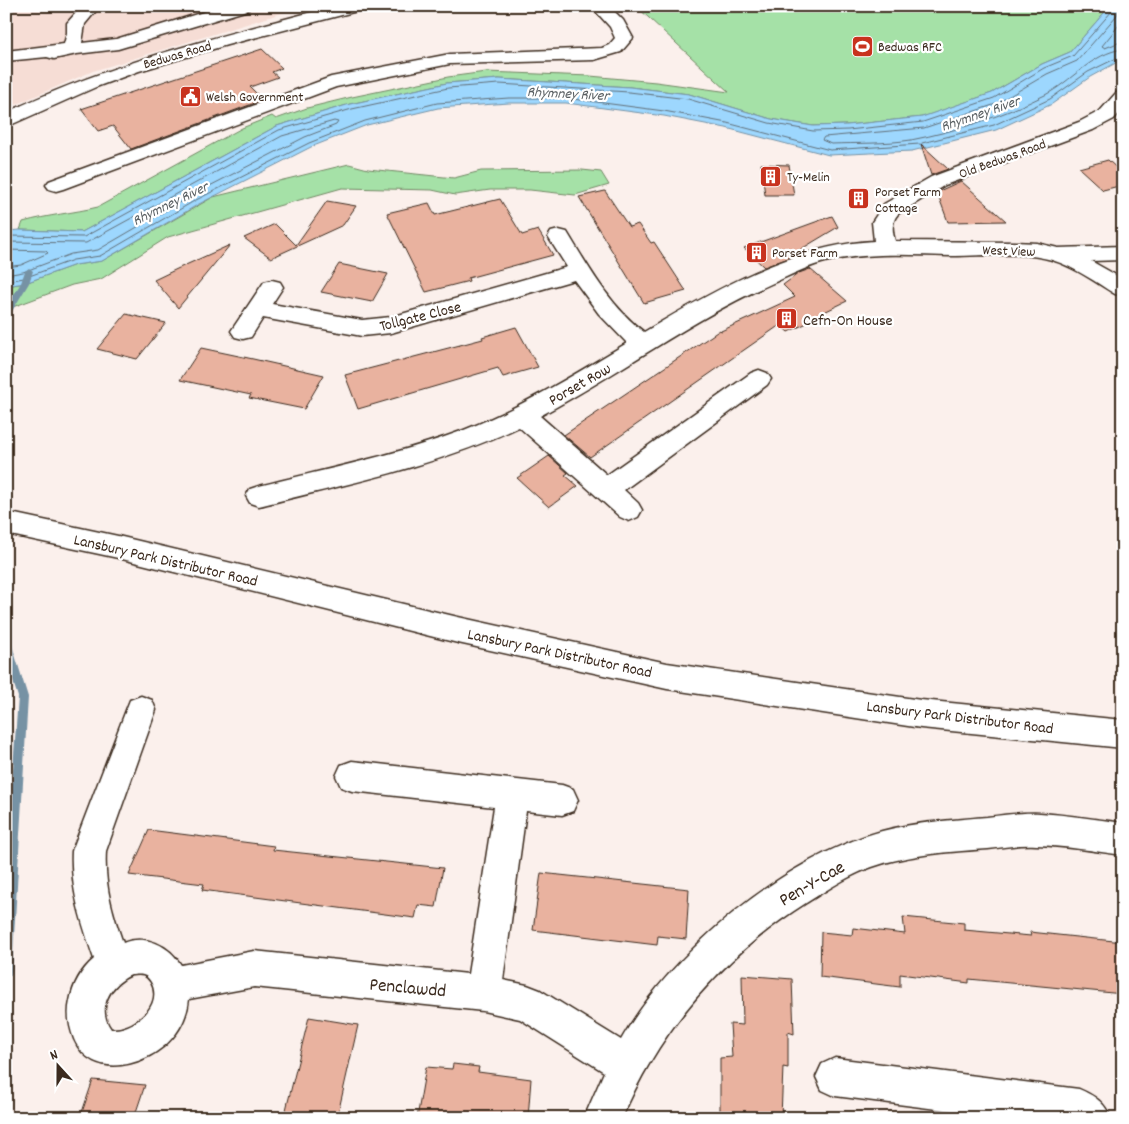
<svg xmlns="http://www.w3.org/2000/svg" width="1129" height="1124" font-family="Dekko,sans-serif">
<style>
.built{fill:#f6ddd5}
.green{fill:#a5e1a7;stroke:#708662}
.water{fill:#9dd7fe;stroke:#7692a4}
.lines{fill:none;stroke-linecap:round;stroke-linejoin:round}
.shore{stroke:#626f78;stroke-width:1}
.stream{fill:#7692a4;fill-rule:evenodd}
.building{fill:#e9b29f;stroke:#3b2a1e}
.minor-casing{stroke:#3b2a1e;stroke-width:3}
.major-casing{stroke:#3b2a1e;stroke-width:3}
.minor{fill:#fff;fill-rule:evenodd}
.major{fill:#fff;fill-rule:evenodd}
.labels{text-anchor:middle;stroke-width:4.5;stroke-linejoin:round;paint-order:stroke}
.far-poi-label{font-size:14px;fill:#3b2a1e;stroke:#fff;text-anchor:start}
.far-street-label{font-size:14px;fill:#3b2a1e;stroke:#fff}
.far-water-label{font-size:15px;font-style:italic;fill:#585e61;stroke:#fff}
.street-label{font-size:16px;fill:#3b2a1e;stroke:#fff}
.poi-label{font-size:16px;fill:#3b2a1e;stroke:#fff;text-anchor:start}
.near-street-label{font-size:19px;fill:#3b2a1e;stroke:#fff}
</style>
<rect width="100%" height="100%" fill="#fbf0ec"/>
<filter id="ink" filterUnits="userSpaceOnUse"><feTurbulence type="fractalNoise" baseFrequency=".02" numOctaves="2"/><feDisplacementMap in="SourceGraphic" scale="10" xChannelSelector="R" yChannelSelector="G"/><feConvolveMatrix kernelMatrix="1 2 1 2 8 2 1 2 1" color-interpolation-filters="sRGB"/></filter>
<g filter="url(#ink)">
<!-- built -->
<path class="built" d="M6 6H305L93 71 17 104 6 111Z"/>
<!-- green -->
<g class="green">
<path d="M636 6H1110L1070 52 1042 64 992 93 923 117 847 125 813 126 771 119 689 94 630 87 499 79 447 83 350 104 277 126 82 232 20 230 23 222C48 215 73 213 98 207L242 128 272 116 276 119 307 108 352 97 448 77 486 72 590 76 656 82 729 92Z"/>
<path d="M349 164 368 169 454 178 481 171 582 170 601 172 609 185 575 195 530 190H490L455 195 432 190 342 188 168 237 101 279 72 285 10 308 6 314V286L25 283 75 265 102 261 213 197Z"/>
</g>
<!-- water -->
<path class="water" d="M1110 6H1123V59L1090 77 1052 104 996 130 912 151 829 155 726 128 664 116 566 103H509L438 108 367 125 311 147 199 204 102 261 75 265 25 283 6 286V231L20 230 82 232 277 126 350 104 447 83 499 79 630 87 689 94 771 119 813 126 847 125 922 117 992 93 1042 64 1070 52Z"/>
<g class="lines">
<!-- shore -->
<g class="shore">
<path d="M1119 6 1117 15 1077 61 1047 74 996 104 924 128 824 137 822 140 831 144C857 143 885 144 911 140 957 131 1003 116 1045 95 1071 82 1092 53 1123 49"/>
<path d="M1123 20 1102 46 1105 48 1123 41"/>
<path d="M922 143 994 125 1050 99 1088 72 1123 55"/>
<path d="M6 236 84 237 279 130 352 109 448 88 499 84 629 92 688 99 769 123 813 131 848 130 923 122 994 98 1044 68 1073 56 1112 11 1113 6"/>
<path d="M6 242 86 243 282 136 334 121 338 122 336 125 305 137 194 194 98 250 71 254 23 272 6 275"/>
<path d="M6 250 46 251 48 253 21 265 6 267"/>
<path d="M6 281 24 278 73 260 100 256 196 200 309 143 365 121 437 103 509 98H566L664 111 727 123 830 150 920 144"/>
</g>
<!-- stream -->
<g class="stream">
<path d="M29 268 33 271 29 283 9 316 6 317V307L21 283 25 271Z"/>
<path d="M6 637 10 639 11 642 28 697 12 971 11 976 6 977V869L18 697 6 660Z"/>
</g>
</g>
<!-- building -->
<g class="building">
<path d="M262 49 282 68 272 72 278 77 250 87 263 100 131 149 113 126 98 131 81 109Z"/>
<path d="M921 144 948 169 931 175Z"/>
<path d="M1108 160 1123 174V185L1103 190 1079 168Z"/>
<path d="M761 164 789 165 794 195H765Z"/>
<path d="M961 181 1006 221 948 222 937 192Z"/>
<path d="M605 191 629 227 638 224 651 243 654 242 686 291 644 303 579 197Z"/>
<path d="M500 199 522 235 538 230 553 255 468 278 469 281 426 292 387 213 429 203 435 215Z"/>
<path d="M327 201 356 206 343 225 271 258 244 238 275 224 296 245Z"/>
<path d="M832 216 838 227 793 254 794 256 764 267 744 248Z"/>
<path d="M230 245 178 308 154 280 179 268Z"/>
<path d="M339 264 388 274 372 302 321 292Z"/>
<path d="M810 269 847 301 818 315 820 317 788 332 780 325 590 457 564 435 720 330 721 331 795 297 783 285 799 273Z"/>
<path d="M126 314 166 323 137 359 97 349Z"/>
<path d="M516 327 538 367 503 377 498 368 358 409 345 375 483 339 482 337Z"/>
<path d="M201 348 253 359 324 375 304 409 249 398 251 395 180 380Z"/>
<path d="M549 456 568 473 565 475 578 486 549 507 517 478Z"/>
<path d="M149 830 274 846 273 850 443 868 436 907 418 905 415 918 202 890 204 884 129 875Z"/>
<path d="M541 873 689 889 686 939 658 936 657 945 533 930Z"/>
<path d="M903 917 964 923V930L1031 936 1030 932 1123 942V994L969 979V983L900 974V987L820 977 821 932 852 935 853 928 905 934Z"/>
<path d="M742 975 792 979 794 1034 788 1032V1068L783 1067 781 1118H720V1058L732 1057 730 1024 743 1025Z"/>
<path d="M309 1017 358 1025 337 1118H284Z"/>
<path d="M453 1064 479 1067 478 1072 531 1079 528 1118H417L426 1067 452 1069Z"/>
<path d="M93 1080 145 1085 134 1118H80Z"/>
</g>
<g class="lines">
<defs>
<g id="minor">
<path d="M82 6H100L85 24 82 43 116 39 223 6H250L248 10 118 49 77 54 54 59 47 57 6 61V51L64 44 67 33V23Z"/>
<path d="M591 6H609L623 20 633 38 621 52 594 60 450 64 336 87 63 189 56 191 49 189 46 185 49 181 331 77 450 54 602 48 609 45 615 38 610 27Z"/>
<path d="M1123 91V109L1114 119 1093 130 945 185 898 214C891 222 892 231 895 241L1014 242 1037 243 1058 248 1123 246V260L1091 261 1123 279V296L1115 294C1095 282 1075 267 1052 260 1021 251 985 256 954 256 912 255 870 252 829 261 810 265 791 275 773 283 690 320 619 374 540 416L607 475 751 373 759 370 767 373 771 379 767 385 624 490 638 503 642 510 638 517 629 521 620 517 519 427C437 466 347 484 259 506L250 503 246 496 250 489 259 486C327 469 397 455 464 430 522 407 574 375 627 343L599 314 574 280 391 333 362 336 263 318 251 337 243 339 235 337 231 331 264 282 272 280 280 282 283 287 272 304 362 320 391 317 567 267 548 237 551 232 559 230 567 232C589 268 610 306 644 332 713 291 793 245 874 241L872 222 884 204 931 177 1079 122 1100 111 1116 93Z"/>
<path d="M6 512 118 536 458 617 667 663 921 700 1123 720V748L921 728 667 689 458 643 118 558 6 534Z"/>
<path d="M141 696 152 700 156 710 106 851C104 884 112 912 123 943 145 934 169 945 181 965L254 951 468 974 494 807 352 791 341 787 336 776 341 765 352 761 562 785 573 789 578 800 573 811 562 815 526 811 503 980 527 985 540 990 621 1040C671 952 784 858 882 831 916 822 952 820 987 817 1005 815 1022 812 1040 813 1068 815 1095 819 1123 823V855C1094 851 1065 846 1036 845 1020 844 1004 847 988 849 949 852 909 854 872 867 849 875 827 890 806 903 724 955 660 1028 622 1118H584L604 1072 520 1019 483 1011 254 987 189 999C188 1012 182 1027 173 1037 149 1066 92 1082 74 1039 69 1026 67 1014 70 1001 73 985 81 970 94 959 82 923 70 889 72 851L126 710 130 700ZM131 975C134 975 139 974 143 975 147 976 149 979 151 982 165 1006 132 1031 111 1029 96 1009 110 984 131 975Z"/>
<path d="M835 1058 1079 1089C1095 1096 1104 1102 1111 1118H1007L835 1096 822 1090 816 1077 822 1064Z"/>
</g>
<path id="major" d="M334 6H363L361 10 227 45 139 71 96 87 6 127V113C111 62 222 36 334 6Z"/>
</defs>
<!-- minor casing -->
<use href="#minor" class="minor-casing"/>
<!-- major casing -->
<use href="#major" class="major-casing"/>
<!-- minor -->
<use href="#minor" class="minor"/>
<!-- major -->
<use href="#major" class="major"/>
</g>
</g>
<!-- icons -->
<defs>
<symbol id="stadium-square" viewBox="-11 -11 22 22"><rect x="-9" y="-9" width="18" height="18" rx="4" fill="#c8321e" stroke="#fff"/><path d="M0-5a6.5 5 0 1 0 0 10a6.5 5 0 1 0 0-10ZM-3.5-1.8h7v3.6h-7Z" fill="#fff"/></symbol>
<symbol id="civic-square" viewBox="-11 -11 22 22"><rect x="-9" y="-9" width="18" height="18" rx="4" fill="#c8321e" stroke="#fff"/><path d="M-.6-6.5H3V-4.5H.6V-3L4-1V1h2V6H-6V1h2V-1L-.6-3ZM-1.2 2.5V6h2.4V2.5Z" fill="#fff"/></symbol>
<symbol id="building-square" viewBox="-11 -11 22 22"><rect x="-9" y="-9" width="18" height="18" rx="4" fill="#c8321e" stroke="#fff"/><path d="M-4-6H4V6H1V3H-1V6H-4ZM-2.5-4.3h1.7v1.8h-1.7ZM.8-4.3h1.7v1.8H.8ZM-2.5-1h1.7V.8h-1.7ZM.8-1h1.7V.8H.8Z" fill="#fff"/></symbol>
</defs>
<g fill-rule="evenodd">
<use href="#stadium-square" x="850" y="34" width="25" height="25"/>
<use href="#civic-square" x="178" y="84" width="25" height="25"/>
<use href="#building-square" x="758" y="164" width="25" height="25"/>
<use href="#building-square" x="846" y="186" width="25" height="25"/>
<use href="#building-square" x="744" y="240" width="25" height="25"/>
<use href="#building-square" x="774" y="306" width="25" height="25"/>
</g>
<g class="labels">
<!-- far-poi labels -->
<g class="far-poi-label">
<text x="878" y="51">Bedwas RFC</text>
<text x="206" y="101">Welsh Government</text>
<text x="787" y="181">Ty-Melin</text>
<text x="875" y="196">Porset Farm<tspan x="875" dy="16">Cottage</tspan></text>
<text x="772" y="257">Porset Farm</text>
</g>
<!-- far-street labels -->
<g class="far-street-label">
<text transform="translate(177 54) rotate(-16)" y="5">Bedwas Road</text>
<text transform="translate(1002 158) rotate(-20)" y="5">Old Bedwas Road</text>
<text transform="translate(1009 250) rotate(2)" y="5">West View</text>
</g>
<!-- far-water labels -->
<g class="far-water-label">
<text transform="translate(568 93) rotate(3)" y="5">Rhymney River</text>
<text transform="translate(980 113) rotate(-19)" y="5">Rhymney River</text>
<text transform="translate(170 203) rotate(-26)" y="5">Rhymney River</text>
</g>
<!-- street labels -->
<g class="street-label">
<text transform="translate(420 315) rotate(-14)" y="6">Tollgate Close</text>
<text transform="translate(579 383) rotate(-30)" y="6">Porset Row</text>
<text transform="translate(166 559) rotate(13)" y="6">Lansbury Park Distributor Road</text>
<text transform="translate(560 652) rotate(12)" y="6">Lansbury Park Distributor Road</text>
<text transform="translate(960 716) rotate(7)" y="6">Lansbury Park Distributor Road</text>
</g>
<!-- poi labels -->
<g class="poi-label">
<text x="803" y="325">Cefn-On House</text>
</g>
<!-- near-street labels -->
<g class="near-street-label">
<text transform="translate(811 882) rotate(-30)" y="7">Pen-Y-Cae</text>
<text transform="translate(408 986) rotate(5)" y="7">Penclawdd</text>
</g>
</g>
<!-- margin -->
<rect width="1129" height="1124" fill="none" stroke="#fff" stroke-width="25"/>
<rect x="12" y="12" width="1104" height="1099" fill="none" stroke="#3b2a1e" stroke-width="2" filter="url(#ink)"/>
<!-- north arrow -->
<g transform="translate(58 1066) rotate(339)" stroke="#ffffff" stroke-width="4" paint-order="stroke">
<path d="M0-4L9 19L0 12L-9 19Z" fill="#3b2a1e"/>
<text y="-8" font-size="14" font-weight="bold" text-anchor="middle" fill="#3b2a1e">N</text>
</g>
</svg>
